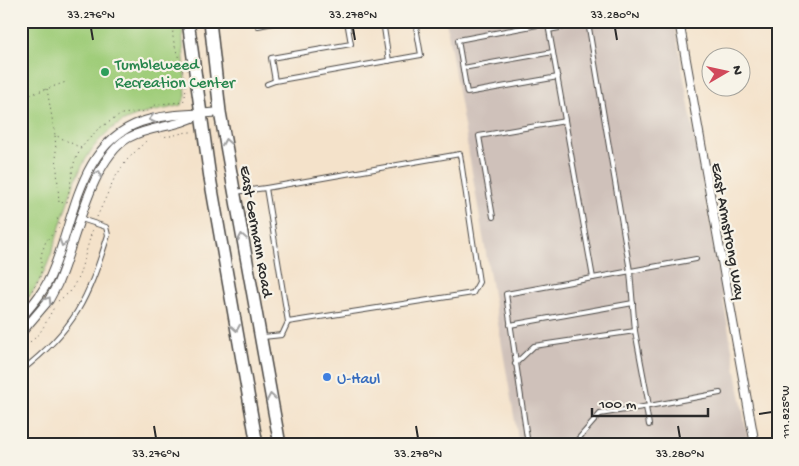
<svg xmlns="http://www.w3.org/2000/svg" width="799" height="466" font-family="'Gochi Hand',sans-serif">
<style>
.industrial{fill:#cfc1ba}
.green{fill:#a0cd7a;stroke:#667c52}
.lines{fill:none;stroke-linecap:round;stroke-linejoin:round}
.lane-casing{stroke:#494643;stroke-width:6}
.street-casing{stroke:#494643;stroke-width:10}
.secondary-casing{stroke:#494643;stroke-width:14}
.path{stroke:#494643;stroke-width:1;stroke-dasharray:1 4;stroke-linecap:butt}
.lane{stroke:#fff;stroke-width:4}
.street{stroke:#fff;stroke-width:8}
.secondary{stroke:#fff;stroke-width:11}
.oneway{stroke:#a0a0a0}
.ticks{fill:none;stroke:#2b2b2b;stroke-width:2}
.leisure-dot{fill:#2e9e5b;stroke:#f7f3e8;stroke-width:2}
.shop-dot{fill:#3f7fe0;stroke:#f7f3e8;stroke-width:2}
.labels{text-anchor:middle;stroke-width:4.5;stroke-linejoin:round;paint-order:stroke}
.leisure-label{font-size:16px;fill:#27864d;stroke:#f7f3e8;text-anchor:start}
.street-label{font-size:16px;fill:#2b2b2b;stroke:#f7f3e8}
.shop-label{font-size:16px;fill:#366cbe;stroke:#f7f3e8;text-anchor:start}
.neatline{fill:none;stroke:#2b2b2b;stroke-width:2}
.ticks-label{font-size:12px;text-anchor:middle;fill:#2b2b2b}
</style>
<rect width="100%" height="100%" fill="#f7f3e8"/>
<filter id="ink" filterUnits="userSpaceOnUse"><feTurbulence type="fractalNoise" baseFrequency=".02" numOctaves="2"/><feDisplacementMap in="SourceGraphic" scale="10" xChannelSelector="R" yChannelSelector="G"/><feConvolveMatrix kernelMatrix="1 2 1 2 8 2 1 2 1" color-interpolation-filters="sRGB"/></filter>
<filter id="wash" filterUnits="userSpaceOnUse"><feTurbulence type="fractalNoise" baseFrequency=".0096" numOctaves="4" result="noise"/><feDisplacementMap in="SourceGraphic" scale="20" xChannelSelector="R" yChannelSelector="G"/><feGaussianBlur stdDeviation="1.12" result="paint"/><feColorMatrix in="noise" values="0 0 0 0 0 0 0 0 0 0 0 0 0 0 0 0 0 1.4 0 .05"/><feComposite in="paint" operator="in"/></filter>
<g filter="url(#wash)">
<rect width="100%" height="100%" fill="#f4e2ca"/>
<!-- industrial -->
<path class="industrial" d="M446 21H674L749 445H519Z"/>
<!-- green -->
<path class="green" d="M21 21H182L186 96 181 105C161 111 141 112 122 122 72 150 67 217 47 265 41 280 32 294 21 307Z"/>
</g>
<g filter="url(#ink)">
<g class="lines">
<defs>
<g id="lane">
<path d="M257 21 258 26 284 21"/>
<path d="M347 21 351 44 271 58 275 81 421 55 415 21"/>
<path d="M383 21 389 61"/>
<path d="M549 30 548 23 458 40 467 93 558 77"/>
<path d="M463 68 553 52"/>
<path d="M267 84 275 81"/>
<path d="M266 188 460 154 479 282 473 293 288 322"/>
<path d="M235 192 266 188 288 322 282 335 263 337"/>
<path d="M493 217 479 136 565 121"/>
<path d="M593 278 549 30 594 21"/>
<path d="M510 325 633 303"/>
<path d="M515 364 534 346 635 331"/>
<path d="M21 371C75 329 88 299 108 235L106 227 81 219"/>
<path d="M649 406 720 393"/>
<path d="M646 407 649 425"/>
<path d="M528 445 506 294 696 259"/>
<path d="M573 445 600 414 649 406 635 331 630 271 588 22"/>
</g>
<g id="street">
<path d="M679 21 755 445"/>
<path d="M21 318C34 303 46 289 53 270 75 218 79 144 141 122 168 113 194 115 220 112"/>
<path d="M21 333 49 300 57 285C75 245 90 160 128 138 151 125 178 128 200 114"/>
</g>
<g id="secondary">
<path d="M188 21 210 178 257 445"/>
<path d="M210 21 220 112 280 445"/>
</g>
</defs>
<!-- lane casing -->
<use href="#lane" class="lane-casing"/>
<!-- street casing -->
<use href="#street" class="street-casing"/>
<!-- secondary casing -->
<use href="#secondary" class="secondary-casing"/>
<!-- path -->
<g class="path">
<path d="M47 89 55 135"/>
<path d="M21 98 66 82"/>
<path d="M160 136C173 138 179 132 191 132"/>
<path d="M81 148 55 135 59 203 67 202 74 163 81 148 98 129 122 114 147 111 157 104 183 102C192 85 175 54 173 37 172 32 174 26 174 21"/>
<path d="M97 217 114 179 127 160 147 140"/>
<path d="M21 300 30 294 41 275V255L46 241 60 226 57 218"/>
<path d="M58 301 70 292 79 276 93 228"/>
<path d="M21 346C42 339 44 323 55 306"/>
</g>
<!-- lane -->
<use href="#lane" class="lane"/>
<!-- street -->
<use href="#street" class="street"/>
<!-- secondary -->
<use href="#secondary" class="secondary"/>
</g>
<!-- one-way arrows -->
<defs><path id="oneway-chevron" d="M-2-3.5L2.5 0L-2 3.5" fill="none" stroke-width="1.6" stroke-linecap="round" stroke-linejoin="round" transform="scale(1.25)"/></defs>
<g class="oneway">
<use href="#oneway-chevron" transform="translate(152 119) rotate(166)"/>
<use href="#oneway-chevron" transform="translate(226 142) rotate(-100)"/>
<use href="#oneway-chevron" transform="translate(98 174) rotate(-64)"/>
<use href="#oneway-chevron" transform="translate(242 237) rotate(-100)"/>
<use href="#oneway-chevron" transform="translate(63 243) rotate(109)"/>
<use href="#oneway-chevron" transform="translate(48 300) rotate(-57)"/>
<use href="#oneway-chevron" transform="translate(236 328) rotate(80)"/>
<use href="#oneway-chevron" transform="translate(271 397) rotate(-100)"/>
</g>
</g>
<!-- ticks -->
<path class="ticks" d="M91 28 93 40M353 28 355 40M615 28 617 40M759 414 772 412M154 426 156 438M416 426 418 438M678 426 680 438"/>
<!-- markers -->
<circle class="leisure-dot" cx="105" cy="72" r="5"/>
<circle class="shop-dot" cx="327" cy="377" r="5"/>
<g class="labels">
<!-- leisure labels -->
<g class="leisure-label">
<text x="115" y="69">Tumbleweed<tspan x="115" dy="18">Recreation Center</tspan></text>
</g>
<!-- street labels -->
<g class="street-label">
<text transform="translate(258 231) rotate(80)" y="6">East Germann Road</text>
<text transform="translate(730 231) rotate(80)" y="6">East Armstrong Way</text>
</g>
<!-- shop labels -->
<g class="shop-label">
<text x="337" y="383">U-Haul</text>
</g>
</g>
<!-- margin -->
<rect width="799" height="466" fill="none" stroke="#f7f3e8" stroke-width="55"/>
<!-- north arrow -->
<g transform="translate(726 72) rotate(81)"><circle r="24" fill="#f7f3e8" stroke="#a5a39c"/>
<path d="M0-4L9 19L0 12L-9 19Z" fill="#d1495b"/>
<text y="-8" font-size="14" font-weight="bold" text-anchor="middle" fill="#2b2b2b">N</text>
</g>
<!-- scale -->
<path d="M592 408v8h116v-8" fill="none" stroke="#2b2b2b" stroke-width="2.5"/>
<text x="599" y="408" font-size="15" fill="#2b2b2b" stroke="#f7f3e8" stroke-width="4" paint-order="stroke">100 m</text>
<rect x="28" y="28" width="744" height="410" class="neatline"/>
<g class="ticks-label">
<text x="91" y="18">33.276°N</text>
<text x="353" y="18">33.278°N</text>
<text x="615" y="18">33.280°N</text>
<text transform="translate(785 412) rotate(-90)" y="4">111.825°W</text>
<text x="156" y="457">33.276°N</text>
<text x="418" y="457">33.278°N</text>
<text x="680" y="457">33.280°N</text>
</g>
</svg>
